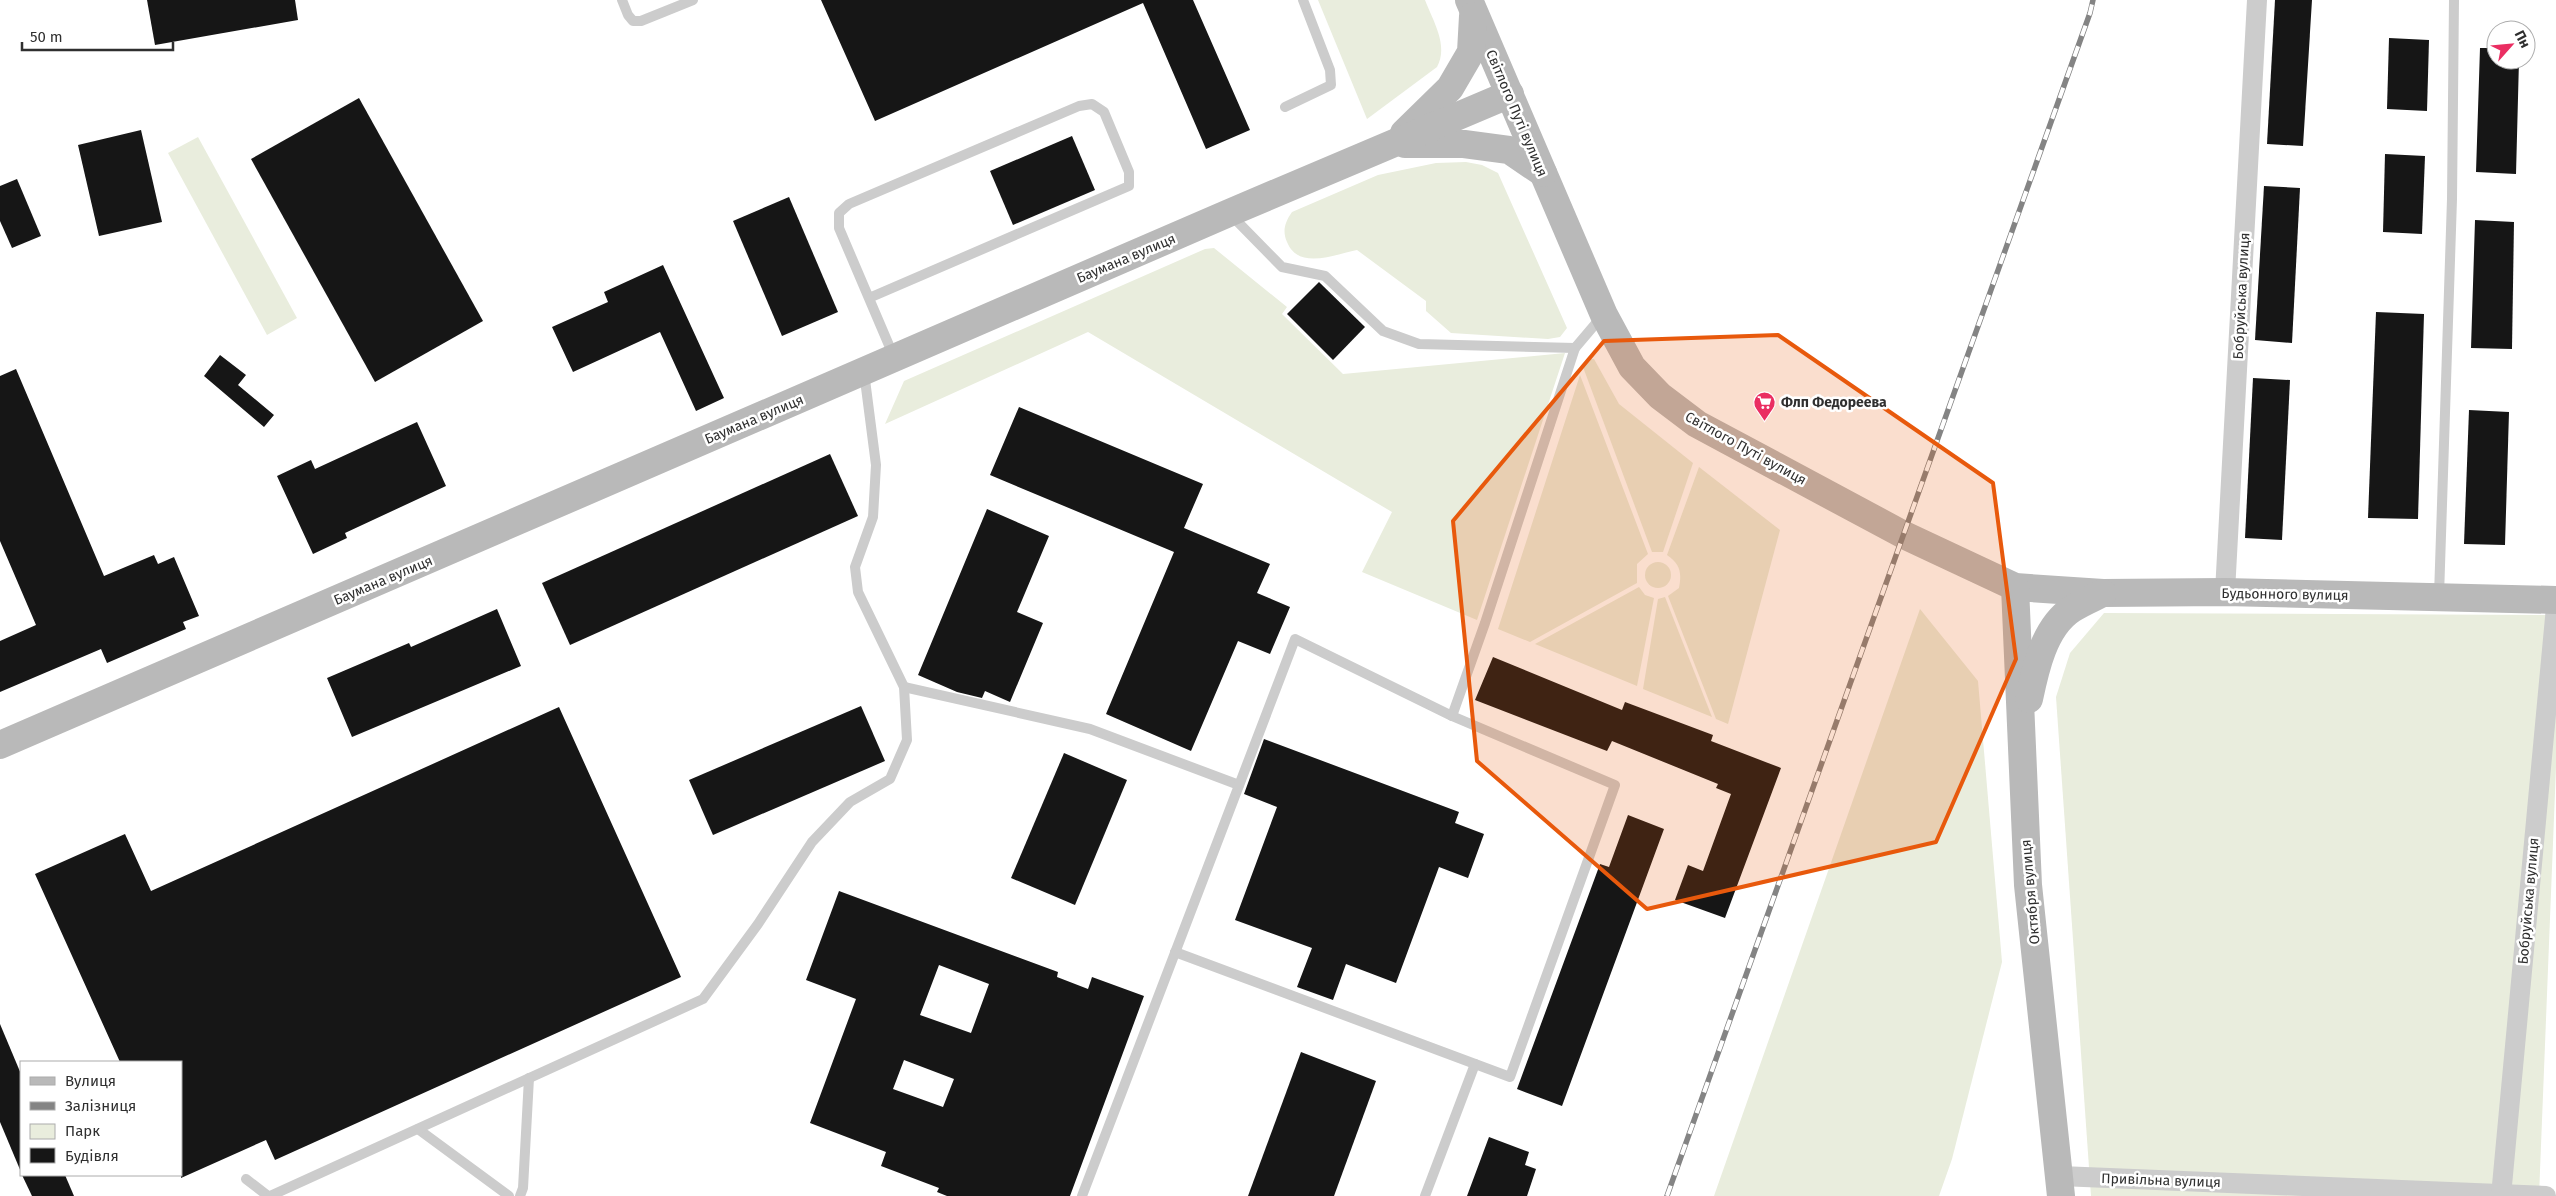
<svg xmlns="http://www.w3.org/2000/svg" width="2556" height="1196" font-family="'Fira Sans',sans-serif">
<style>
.green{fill:#e9eddd}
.building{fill:#161616;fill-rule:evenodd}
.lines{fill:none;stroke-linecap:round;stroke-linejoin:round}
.service{stroke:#ccc;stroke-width:10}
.minor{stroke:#ccc;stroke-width:20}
.secondary{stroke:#b9b9b9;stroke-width:28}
.rail-casing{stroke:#848484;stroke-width:5.5}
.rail{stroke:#fff;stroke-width:4;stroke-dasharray:11;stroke-linecap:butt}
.marked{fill:#e8590c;fill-opacity:0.2;stroke:#e8590c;stroke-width:4;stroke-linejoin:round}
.labels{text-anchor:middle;stroke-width:5;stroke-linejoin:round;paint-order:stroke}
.street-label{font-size:14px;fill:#2f2f2f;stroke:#fff}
.poi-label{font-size:14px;font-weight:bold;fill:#2f2f2f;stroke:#fff;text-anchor:start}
</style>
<rect width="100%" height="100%" fill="#fff"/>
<!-- green -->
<g class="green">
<path d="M1318 0H1425C1433 21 1449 46 1437 67L1367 119Z"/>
<path d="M198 137 297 318 267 335 168 153Z"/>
<path d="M1466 162 1482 165 1498 173 1567 328 1560 337 1548 339 1451 333 1426 311V301L1357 250C1335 254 1299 271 1287 242 1282 231 1285 222 1292 212L1378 175 1436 163Z"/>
<path d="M1214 248 1287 307 1282 314 1343 374 1565 353 1477 620 1362 572 1392 512 1088 332 885 424 904 381 1205 249Z"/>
<path d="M1589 359H1594L1619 404 1693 463 1663 552H1652L1583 367Z"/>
<path d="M1580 375 1648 554 1637 564V583L1530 642 1498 629Z"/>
<path d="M1699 467 1780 530 1728 724 1716 719 1668 596 1679 588C1682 572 1680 564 1667 555Z"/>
<circle cx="1658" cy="575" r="13"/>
<path d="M1639 587 1645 595 1654 598 1637 686 1535 644Z"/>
<path d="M1665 597 1712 717 1643 689 1658 599Z"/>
<path d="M1920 609 1978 681 2002 962 1952 1159 1939 1196H1714Z"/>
<path d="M2104 613 2556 615V767L2539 1196H2091L2056 697 2070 653Z"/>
</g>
<!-- building -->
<g class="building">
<path d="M147 0H295L298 20 155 45Z"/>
<path d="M821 0H1193L1250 130 1206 149 1143 3 875 121Z"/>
<path d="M2275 0H2312L2303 146 2267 144Z"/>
<path d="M2389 38 2429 40 2427 111 2387 109Z"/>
<path d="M2480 48H2496V60H2519L2516 174 2476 172Z"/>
<path d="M359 98 483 321 375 382 251 159Z"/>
<path d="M141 130 162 222 99 236 78 145Z"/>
<path d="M1072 136 1095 190 1013 225 990 171Z"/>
<path d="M2385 154 2425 156 2422 234 2383 232Z"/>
<path d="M17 179 41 236 12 248 0 221V186Z"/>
<path d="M2264 186 2300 188 2292 343 2255 340Z"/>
<path d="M789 197 838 312 782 336 733 221Z"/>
<path d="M2475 220 2514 222 2512 349 2471 348Z"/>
<path d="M663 265 724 398 696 411 660 332 573 372 552 327 608 302 604 292Z"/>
<path d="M1319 282 1365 327 1333 360 1287 314Z"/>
<path d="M2376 312 2424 314 2418 519 2368 518Z"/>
<path d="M220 355 246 375 238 385 274 415 264 427 204 376Z"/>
<path d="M16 369 104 576 154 555 158 564 174 557 199 616 183 622 186 629 107 663 101 649 0 692V641L36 625 0 541V376Z"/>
<path d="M2253 378 2290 380 2282 540 2245 538Z"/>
<path d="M1019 407 1203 484 1184 528 1270 564 1257 593 1290 607 1270 654 1238 641 1191 751 1106 714 1174 552 990 475Z"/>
<path d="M2469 410 2509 412 2505 545 2464 544Z"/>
<path d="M417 422 446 486 345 533 347 538 313 554 277 476 311 460 315 469Z"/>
<path d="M830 454 858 516 570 645 542 583Z"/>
<path d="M987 509 1049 536 1017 612 1043 623 1010 702 985 691 982 698 957 692 918 675Z"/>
<path d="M497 609 521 666 352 737 327 678 409 643 411 647Z"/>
<path d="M1493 657 1622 710 1625 702 1713 735 1711 741 1781 768 1725 918 1675 900 1688 865 1703 871 1731 794 1716 788 1718 784 1612 741 1607 751 1475 700Z"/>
<path d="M861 706 885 761 713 835 689 780Z"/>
<path d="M559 707 681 977 275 1160 266 1140 181 1178V1062H120L35 874 125 834 151 891Z"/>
<path d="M1264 739 1459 812 1455 823 1484 834 1468 878 1439 867 1396 983 1346 964 1333 1000 1297 987 1312 948 1235 920 1277 807 1244 794Z"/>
<path d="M1064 753 1127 780 1075 905 1011 878Z"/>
<path d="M1628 815 1664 829 1562 1106 1517 1089 1600 864 1609 867Z"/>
<path d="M839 891 1058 972 1057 977 1088 989 1092 977 1144 996 1070 1196H947L937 1192 939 1188 881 1166 886 1152 810 1123 856 999 806 980ZM939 965 989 984 971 1033 920 1015ZM904 1060 954 1079 943 1107 893 1089Z"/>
<path d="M0 1024 21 1074V1172L0 1122Z"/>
<path d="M1301 1052 1376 1081 1334 1196H1248Z"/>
<path d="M1489 1137 1529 1152 1525 1165 1536 1169 1527 1196H1467Z"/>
<path d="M22 1175H65L74 1196H32Z"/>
</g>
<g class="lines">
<!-- service -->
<g class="service">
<path d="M622 0 628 15 633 21H641L693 0"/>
<path d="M1285 107 1331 85 1330 70 1303 0"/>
<path d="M1230 214 1282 267 1325 276 1383 331 1419 344 1575 348 1603 315"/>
<path d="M869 298 1129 186V172L1104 112 1092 104 1079 106 849 204 839 213V228L894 357"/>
<path d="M2439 596 2452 199 2454 0"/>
<path d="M904 687 1090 729 1239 785"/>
<path d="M1175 952 1510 1077 1615 785 1452 716"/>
<path d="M418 1129 509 1196"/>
<path d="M246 1179 268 1196"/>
<path d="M270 1196 703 999 758 924 812 842 850 802 890 779 907 740 904 687 858 592 855 567 873 517 876 465 864 372"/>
<path d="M520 1196 523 1188 529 1078"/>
<path d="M1082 1196 1295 639 1452 716 1485 623 1575 348"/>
<path d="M1425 1196 1475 1064"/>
</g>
<!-- minor -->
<g class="minor">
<path d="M2225 592 2257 0"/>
<path d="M2060 1176 2546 1196"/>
<path d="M2501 1196 2556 607"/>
</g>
<!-- secondary -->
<g class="secondary">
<path d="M1469 0 1604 315 1632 367 1660 396 1697 424 1904 535 2015 587 2103 593 2225 592 2556 600"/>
<path d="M1404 133 1450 88 1471 52 1473 16"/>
<path d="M1405 144H1464L1509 150 1543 173"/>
<path d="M2015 587 2028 885 2061 1196"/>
<path d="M2029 699C2035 670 2044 627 2072 609 2081 603 2093 598 2103 593"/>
<path d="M0 745 1229 213 1510 94"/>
</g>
<defs>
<path id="rail" d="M1667 1196 2090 13 2093 0"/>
</defs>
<!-- rail casing -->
<use href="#rail" class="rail-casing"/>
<!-- rail -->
<use href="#rail" class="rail"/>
</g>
<!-- marked area -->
<path class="marked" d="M1778 335 1993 483 2016 659 1936 842 1647 909 1477 761 1453 521 1604 341Z"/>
<!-- icons -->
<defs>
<symbol id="supermarket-pin" viewBox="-11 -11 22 30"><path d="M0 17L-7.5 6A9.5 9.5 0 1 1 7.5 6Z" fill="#ea2e62" stroke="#fff"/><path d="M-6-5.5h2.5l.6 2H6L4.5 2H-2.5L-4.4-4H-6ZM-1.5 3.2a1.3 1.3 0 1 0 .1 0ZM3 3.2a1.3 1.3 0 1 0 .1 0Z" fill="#fff"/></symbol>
</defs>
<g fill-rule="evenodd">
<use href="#supermarket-pin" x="1752" y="390" width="25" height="34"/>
</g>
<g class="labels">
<!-- street labels -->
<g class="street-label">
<text transform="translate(1517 113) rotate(67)" y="5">Світлого Путі вулиця</text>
<text transform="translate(1126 258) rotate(-23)" y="5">Баумана вулиця</text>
<text transform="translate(2241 296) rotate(-87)" y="5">Бобруйська вулиця</text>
<text transform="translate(754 419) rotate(-23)" y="5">Баумана вулиця</text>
<text transform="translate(1746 448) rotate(29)" y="5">Світлого Путі вулиця</text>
<text transform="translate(383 580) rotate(-23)" y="5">Баумана вулиця</text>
<text transform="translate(2285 594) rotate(1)" y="5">Будьонного вулиця</text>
<text transform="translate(2030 892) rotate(-95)" y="5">Октября вулиця</text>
<text transform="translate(2528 901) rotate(-85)" y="5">Бобруйська вулиця</text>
<text transform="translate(2161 1180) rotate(2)" y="5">Привільна вулиця</text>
</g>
<!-- poi labels -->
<g class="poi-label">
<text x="1781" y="407">Флп Федореева</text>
</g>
</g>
<!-- legend -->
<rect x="20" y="1061" width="162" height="115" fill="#ffffff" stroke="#acacac"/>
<rect x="30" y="1077" width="25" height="8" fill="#b9b9b9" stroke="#acacac"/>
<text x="65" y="1086" font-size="15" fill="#2f2f2f">Вулиця</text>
<rect x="30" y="1102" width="25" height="8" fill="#848484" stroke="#acacac"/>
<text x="65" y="1111" font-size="15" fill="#2f2f2f">Залізниця</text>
<rect x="30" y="1124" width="25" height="15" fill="#e9eddd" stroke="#acacac"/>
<text x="65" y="1136" font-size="15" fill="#2f2f2f">Парк</text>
<rect x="30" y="1148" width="25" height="15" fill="#161616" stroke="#acacac"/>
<text x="65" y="1161" font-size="15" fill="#2f2f2f">Будівля</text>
<!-- north arrow -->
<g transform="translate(2511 45) rotate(63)"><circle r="24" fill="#ffffff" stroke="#acacac"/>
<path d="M0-4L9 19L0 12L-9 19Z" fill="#ea2e62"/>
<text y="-8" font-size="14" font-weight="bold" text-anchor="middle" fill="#2f2f2f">Пн</text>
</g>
<!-- scale -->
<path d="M22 42v8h151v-8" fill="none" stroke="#2f2f2f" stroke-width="2.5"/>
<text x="30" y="42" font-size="15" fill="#2f2f2f" stroke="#ffffff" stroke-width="4" paint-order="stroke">50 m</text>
</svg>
